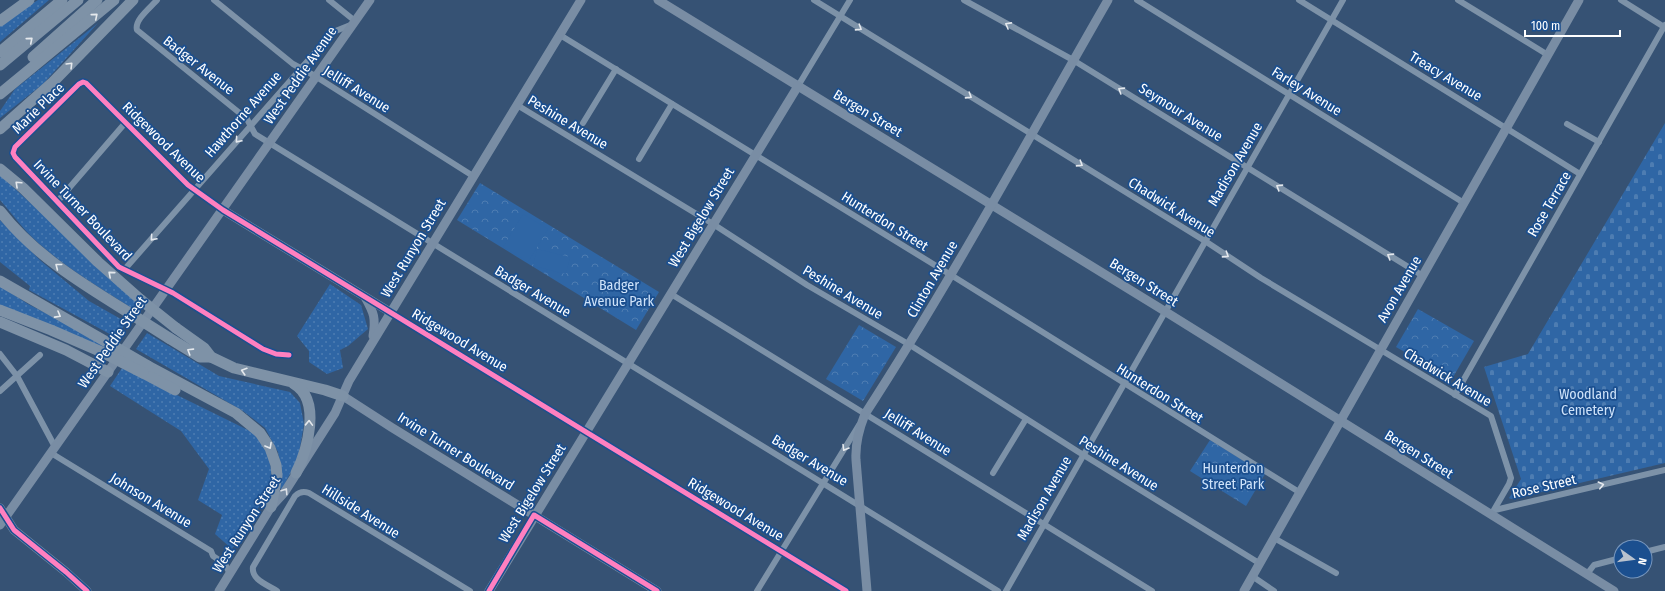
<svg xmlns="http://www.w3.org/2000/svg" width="1665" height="591" font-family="'Fira Sans Condensed',sans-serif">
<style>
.grass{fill:url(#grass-dots)}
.forest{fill:url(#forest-crowns)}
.cemetery{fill:url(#cemetery-stones)}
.garden{fill:#2f66a5}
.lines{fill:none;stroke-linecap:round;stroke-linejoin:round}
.street{stroke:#7d92a8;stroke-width:6}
.secondary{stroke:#798da4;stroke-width:9}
.highway{stroke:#7e92a7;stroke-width:11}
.highway-bridge{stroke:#7e92a7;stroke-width:11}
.cycleway-casing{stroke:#1b4f8f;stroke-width:8}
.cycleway{stroke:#ff80c0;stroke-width:5}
.oneway{stroke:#e5e9ed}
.oneway2{stroke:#e5e9ee}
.oneway3{stroke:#dee2e8}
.labels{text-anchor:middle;stroke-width:3.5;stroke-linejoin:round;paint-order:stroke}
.street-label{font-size:14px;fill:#fff;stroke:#1b4f8f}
.park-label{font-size:14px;fill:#cfe3fa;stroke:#1b4f8f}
</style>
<defs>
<pattern id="grass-dots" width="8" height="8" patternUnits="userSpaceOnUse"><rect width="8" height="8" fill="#2f66a5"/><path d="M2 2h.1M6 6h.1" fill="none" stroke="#4e7db2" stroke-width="1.8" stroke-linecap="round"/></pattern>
<pattern id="forest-crowns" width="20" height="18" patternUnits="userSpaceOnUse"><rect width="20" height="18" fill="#2f66a5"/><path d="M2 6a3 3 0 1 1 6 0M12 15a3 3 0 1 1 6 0" fill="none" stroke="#4e7db2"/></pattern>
<pattern id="cemetery-stones" width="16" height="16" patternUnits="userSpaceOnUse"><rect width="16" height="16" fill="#2f66a5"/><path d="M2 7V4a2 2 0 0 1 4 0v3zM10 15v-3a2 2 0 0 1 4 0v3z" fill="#4e7db2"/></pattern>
</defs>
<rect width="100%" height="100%" fill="#365274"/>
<!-- grass -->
<g class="grass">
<path d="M38 0H49L0 42V25Z"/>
<path d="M98 23 43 84 0 118V111L15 89Z"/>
<path d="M0 175 138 302 133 309C96 285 57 263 26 231 17 221 9 210 0 200Z"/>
<path d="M0 220 41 261 89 301 126 322 117 338 29 290 30 286 0 262Z"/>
<path d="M330 284 361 305 368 329 348 346 340 350 343 368 327 374 309 362V351L297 336Z"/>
<path d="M0 286 28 304 109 346 107 349 0 305Z"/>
<path d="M147 333 219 376 290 392 300 403 304 424 298 459 282 489 279 488 280 461 278 452 265 428 243 411 136 349Z"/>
<path d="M122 368 252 432C268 449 273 463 271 486L269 487 264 499 232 549 215 534 222 515 198 500 209 469 181 431 110 386Z"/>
</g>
<!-- forest -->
<g class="forest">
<path d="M480 183 659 292 636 330 457 220Z"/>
<path d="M1418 309 1474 341 1452 379 1396 347Z"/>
<path d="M859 325 896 347 863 401 826 379Z"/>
<path d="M1210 440 1265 474 1246 506 1190 471Z"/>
</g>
<!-- cemetery -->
<path class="cemetery" d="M1665 123V463L1511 499 1509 498 1521 479 1484 367 1528 354Z"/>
<!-- garden -->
<g class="garden">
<path d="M523 214 548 229 528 262 503 247Z"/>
<path d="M537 249 570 257 566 274 533 266Z"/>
</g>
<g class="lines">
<!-- street -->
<g class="street">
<path d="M157 0C151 7 134 20 137 30L247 119 255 134 998 591"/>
<path d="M214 0 293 64 315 76 473 176"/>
<path d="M329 0 355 21"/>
<path d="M814 0 1205 241 1261 278 1491 416 1511 478 1509 484 1491 515"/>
<path d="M964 0 1073 60 1423 276"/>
<path d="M1137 0 1464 203"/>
<path d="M1299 0 1580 174"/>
<path d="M1458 0 1548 55"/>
<path d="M1621 0 1664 27"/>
<path d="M560 35 951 275 1299 492"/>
<path d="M798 86 850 0"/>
<path d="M517 105 713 224 807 285 910 345 1077 451 1259 563"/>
<path d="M583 123 616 69"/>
<path d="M1567 124 1599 142"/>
<path d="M639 159 672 104"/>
<path d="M57 202 126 122"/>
<path d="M223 210 188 185 85 82 79 84 14 149 13 153 15 157 119 267 173 293 263 349 276 354 289 355"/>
<path d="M124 270 333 32 353 24"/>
<path d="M671 294 1152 591"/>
<path d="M390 312 846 591"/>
<path d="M0 354 17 376 55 447"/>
<path d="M0 391 40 355"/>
<path d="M1455 395 1665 25"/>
<path d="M51 453 211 551 213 556 225 564 230 574"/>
<path d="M993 473 1026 419"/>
<path d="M1495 510 1665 470"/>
<path d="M1274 538 1336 573"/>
<path d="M1645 552 1665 547"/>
<path d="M1587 574 1594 565 1621 558"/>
<path d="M1252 576 1274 591"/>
<path d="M277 591C268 585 251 580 253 567L295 496C299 492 304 491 309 493L470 591"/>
<path d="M757 591 859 425"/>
<path d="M1006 591 1343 0"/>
</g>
<!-- secondary -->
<g class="secondary">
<path d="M658 0 1158 307 1614 591"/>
<path d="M223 210 390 312"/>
<path d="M365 297C374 313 376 318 373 336"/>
<path d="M343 396 391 427 657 591"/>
<path d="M0 508 14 530 66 572 87 591"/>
<path d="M0 525 370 0"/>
<path d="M219 591 271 507 284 493 335 413 349 381 581 0"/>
<path d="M489 591 798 86"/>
<path d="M867 591 856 460C855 443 859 429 865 414 952 280 1028 139 1108 0"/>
<path d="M1244 591 1579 0"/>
</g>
<!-- highway -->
<g class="highway">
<path d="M0 21 29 0"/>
<path d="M0 52 62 0"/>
<path d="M33 57 97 0"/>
<path d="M0 65 78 0"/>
<path d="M0 94 114 0"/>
<path d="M0 129 53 82 133 0"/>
<path d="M0 169 23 188 98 262 141 300"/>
<path d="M0 211C34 255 84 285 131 314"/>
<path d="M0 281 110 344"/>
<path d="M0 310 51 330 104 353"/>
<path d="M0 322 66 350 108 372"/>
<path d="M176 328 204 348 211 357 234 368 325 390 343 396"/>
<path d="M169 338 200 357H211"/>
<path d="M148 366 236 413 260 433 270 448 276 465 277 476 271 507"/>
<path d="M143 373 175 390"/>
<path d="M294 384C322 400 307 451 296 473"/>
</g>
<!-- highway-bridge -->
<g class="highway-bridge">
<path d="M141 300 176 328"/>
<path d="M131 314 169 338"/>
<path d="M110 344 148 366"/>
<path d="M104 353 143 373"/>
</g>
<defs>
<g id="cycleway">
<path d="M289 355 276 354 263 349 173 293 119 267 15 157 13 153 15 147 79 84 83 82 86 83 188 185 223 210 846 591"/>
<path d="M0 508 14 530 66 572 87 591"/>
<path d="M489 591 534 515 657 591"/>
</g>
</defs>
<!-- cycleway casing -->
<use href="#cycleway" class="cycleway-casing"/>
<!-- cycleway -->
<use href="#cycleway" class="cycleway"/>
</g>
<!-- one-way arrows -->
<defs><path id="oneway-chevron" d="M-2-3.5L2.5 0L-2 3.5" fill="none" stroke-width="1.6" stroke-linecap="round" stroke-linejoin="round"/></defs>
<g class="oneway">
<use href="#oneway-chevron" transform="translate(95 16) rotate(-40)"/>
<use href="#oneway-chevron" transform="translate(30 40) rotate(-40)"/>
<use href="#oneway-chevron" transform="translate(70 65) rotate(-45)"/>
<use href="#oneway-chevron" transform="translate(18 184) rotate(-137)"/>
<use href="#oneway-chevron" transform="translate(58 266) rotate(-142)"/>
<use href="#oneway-chevron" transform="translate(111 274) rotate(-139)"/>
<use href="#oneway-chevron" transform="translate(58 315) rotate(29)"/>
<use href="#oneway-chevron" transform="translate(190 351) rotate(-148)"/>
<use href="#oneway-chevron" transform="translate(244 371) rotate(-163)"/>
<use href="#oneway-chevron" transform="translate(309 423) rotate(-88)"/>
<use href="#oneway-chevron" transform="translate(269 446) rotate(61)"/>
</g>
<g class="oneway2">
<use href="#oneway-chevron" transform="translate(1008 25) rotate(-151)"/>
<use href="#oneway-chevron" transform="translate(859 28) rotate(32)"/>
<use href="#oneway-chevron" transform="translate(1121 90) rotate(-148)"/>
<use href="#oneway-chevron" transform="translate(969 96) rotate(32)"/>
<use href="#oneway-chevron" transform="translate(238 140) rotate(131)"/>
<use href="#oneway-chevron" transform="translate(1080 164) rotate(32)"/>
<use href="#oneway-chevron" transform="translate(1279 187) rotate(-148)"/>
<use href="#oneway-chevron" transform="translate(153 238) rotate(131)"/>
<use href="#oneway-chevron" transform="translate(1226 255) rotate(33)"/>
<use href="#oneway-chevron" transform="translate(1390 256) rotate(-148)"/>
<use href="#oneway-chevron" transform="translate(845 448) rotate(121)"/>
<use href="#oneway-chevron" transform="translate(1601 485) rotate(-13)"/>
</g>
<use class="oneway3" href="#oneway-chevron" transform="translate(285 491) rotate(-57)"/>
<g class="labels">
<!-- street labels -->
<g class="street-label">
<text transform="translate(199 65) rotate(38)" y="5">Badger Avenue</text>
<text transform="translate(300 75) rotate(-55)" y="5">West Peddie Avenue</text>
<text transform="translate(1446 76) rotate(31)" y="5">Treacy Avenue</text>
<text transform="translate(357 89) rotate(32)" y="5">Jelliff Avenue</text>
<text transform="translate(1307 91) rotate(32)" y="5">Farley Avenue</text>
<text transform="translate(38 108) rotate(-44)" y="5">Marie Place</text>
<text transform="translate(1181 112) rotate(32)" y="5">Seymour Avenue</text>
<text transform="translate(868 113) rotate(31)" y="5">Bergen Street</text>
<text transform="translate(243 114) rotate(-49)" y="5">Hawthorne Avenue</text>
<text transform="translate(568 122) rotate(31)" y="5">Peshine Avenue</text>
<text transform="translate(164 142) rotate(44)" y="5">Ridgewood Avenue</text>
<text transform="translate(1235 164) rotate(-60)" y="5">Madison Avenue</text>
<text transform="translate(1549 204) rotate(-60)" y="5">Rose Terrace</text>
<text transform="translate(1172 207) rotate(32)" y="5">Chadwick Avenue</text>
<text transform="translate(83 210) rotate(46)" y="5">Irvine Turner Boulevard</text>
<text transform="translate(701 217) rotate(-59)" y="5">West Bigelow Street</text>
<text transform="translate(885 221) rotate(32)" y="5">Hunterdon Street</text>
<text transform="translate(413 248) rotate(-59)" y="5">West Runyon Street</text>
<text transform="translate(932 279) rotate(-60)" y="5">Clinton Avenue</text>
<text transform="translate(1144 282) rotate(32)" y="5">Bergen Street</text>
<text transform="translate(1399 289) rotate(-60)" y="5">Avon Avenue</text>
<text transform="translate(533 291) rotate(31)" y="5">Badger Avenue</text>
<text transform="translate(843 292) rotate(31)" y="5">Peshine Avenue</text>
<text transform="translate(460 340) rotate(31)" y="5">Ridgewood Avenue</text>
<text transform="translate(112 342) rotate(-55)" y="5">West Peddie Street</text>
<text transform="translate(1448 377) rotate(31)" y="5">Chadwick Avenue</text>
<text transform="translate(1160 393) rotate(32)" y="5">Hunterdon Street</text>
<text transform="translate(918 432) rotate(32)" y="5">Jelliff Avenue</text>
<text transform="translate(456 451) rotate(32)" y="5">Irvine Turner Boulevard</text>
<text transform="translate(1419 454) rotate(32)" y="5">Bergen Street</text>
<text transform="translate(810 460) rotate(31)" y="5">Badger Avenue</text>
<text transform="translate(1119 463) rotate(32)" y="5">Peshine Avenue</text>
<text transform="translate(1544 486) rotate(-13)" y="5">Rose Street</text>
<text transform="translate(532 493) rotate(-58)" y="5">West Bigelow Street</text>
<text transform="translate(1044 498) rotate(-60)" y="5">Madison Avenue</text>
<text transform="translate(151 500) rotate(31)" y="5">Johnson Avenue</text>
<text transform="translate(736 509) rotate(31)" y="5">Ridgewood Avenue</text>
<text transform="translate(361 511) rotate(32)" y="5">Hillside Avenue</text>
<text transform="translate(246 524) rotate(-57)" y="5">West Runyon Street</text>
</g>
<!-- park labels -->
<g class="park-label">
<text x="619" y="290">Badger<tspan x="619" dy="16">Avenue Park</tspan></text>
<text x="1588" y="399">Woodland<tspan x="1588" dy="16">Cemetery</tspan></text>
<text x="1233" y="473">Hunterdon<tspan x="1233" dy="16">Street Park</tspan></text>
</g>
</g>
<!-- north arrow -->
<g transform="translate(1633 559) rotate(104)"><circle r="19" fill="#1b4f8f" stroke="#7695bc"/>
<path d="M0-3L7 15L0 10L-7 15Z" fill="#b9c2ce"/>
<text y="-6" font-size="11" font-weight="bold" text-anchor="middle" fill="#ffffff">N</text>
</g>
<!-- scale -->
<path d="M1525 30v6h95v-6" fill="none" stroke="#ffffff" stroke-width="2"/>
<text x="1531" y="30" font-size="12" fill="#ffffff" stroke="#1b4f8f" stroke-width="3" paint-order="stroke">100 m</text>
</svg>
